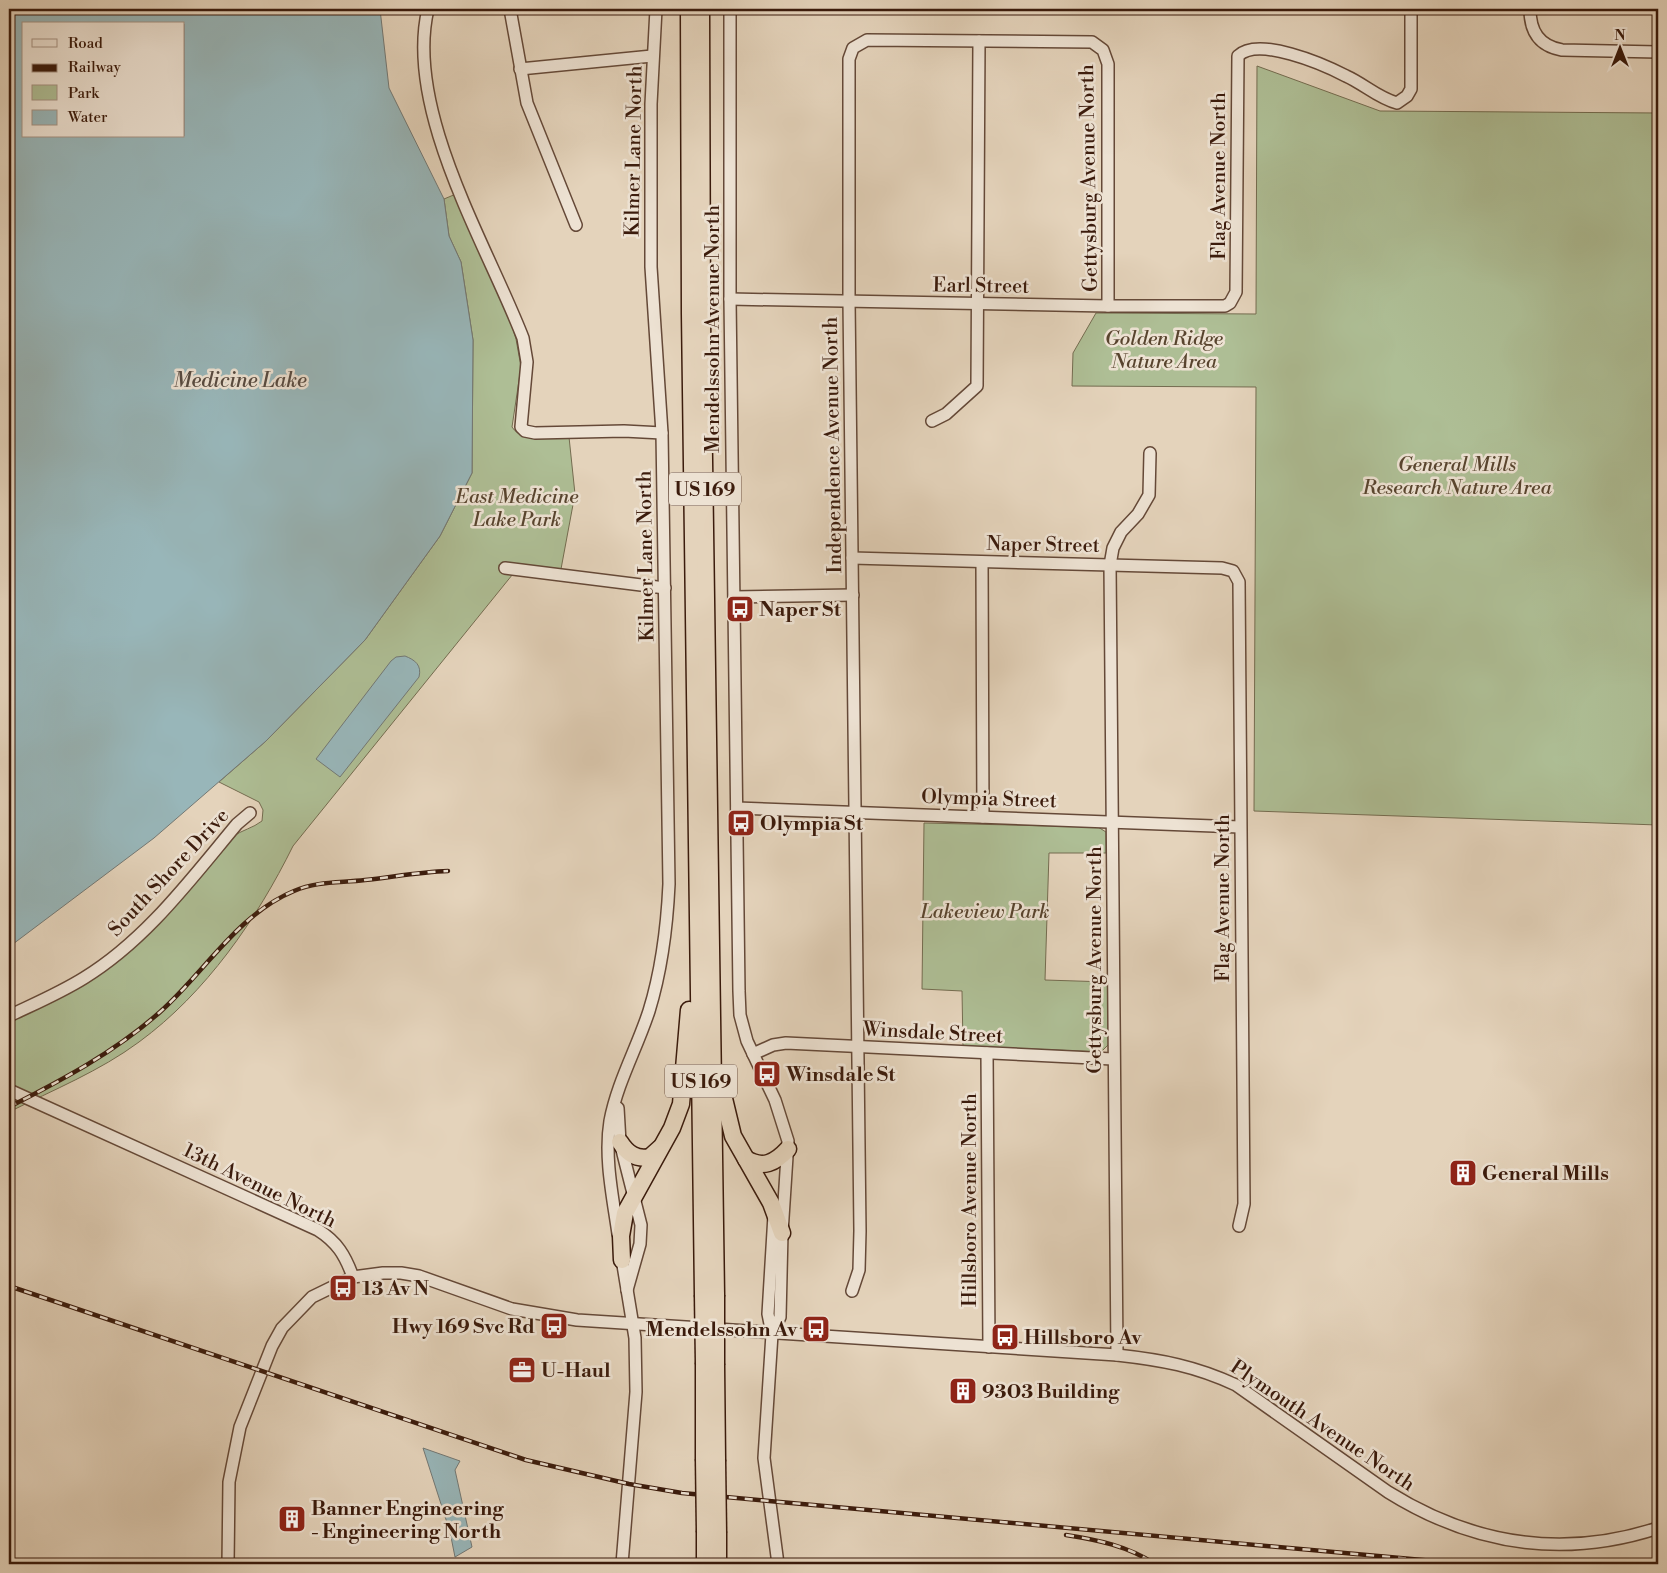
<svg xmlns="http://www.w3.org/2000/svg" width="1667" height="1573" font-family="'Libre Bodoni',serif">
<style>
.green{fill:#aebe95;stroke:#746c50}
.water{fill:#98b6b9;stroke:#737874;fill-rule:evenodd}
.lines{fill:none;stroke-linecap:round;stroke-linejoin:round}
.minor-casing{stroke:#654938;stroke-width:14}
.highway-casing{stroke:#3b1b0c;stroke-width:19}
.minor{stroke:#ede2d3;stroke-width:11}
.highway{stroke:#e4d3bb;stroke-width:16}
.rail-casing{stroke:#3b1b0c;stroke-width:4.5}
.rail{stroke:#ede2d3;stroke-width:2.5;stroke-dasharray:8;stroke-linecap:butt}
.highway-bridge-casing{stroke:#3b1b0c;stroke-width:19;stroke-linecap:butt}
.highway-bridge{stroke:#e4d3bb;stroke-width:16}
.labels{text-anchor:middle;stroke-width:5;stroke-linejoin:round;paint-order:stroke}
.shield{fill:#ede2d3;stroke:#705748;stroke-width:1}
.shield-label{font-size:19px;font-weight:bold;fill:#3b1b0c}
.street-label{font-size:20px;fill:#3b1b0c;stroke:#ede2d3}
.park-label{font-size:20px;font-style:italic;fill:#58442e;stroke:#ede2d3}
.poi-label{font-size:20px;font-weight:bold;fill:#3b1b0c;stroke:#ede2d3;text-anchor:start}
.water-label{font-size:21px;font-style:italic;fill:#574a40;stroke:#ede2d3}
</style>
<rect width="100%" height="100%" fill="#e4d3bb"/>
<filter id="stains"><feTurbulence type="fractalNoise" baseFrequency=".004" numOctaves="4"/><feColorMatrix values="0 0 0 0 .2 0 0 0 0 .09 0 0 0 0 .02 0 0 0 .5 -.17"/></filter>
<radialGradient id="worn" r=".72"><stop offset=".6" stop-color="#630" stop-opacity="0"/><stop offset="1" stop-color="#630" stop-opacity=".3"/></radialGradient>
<!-- green -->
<g class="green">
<path d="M1257 66 1380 111 1658 113V825L1254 811 1256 387 1072 386 1073 353 1096 313 1256 314Z"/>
<path d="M456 194 508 313 516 339 521 367 512 427C523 444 550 437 569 437L575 494 561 569 521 564 293 846C257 919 206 993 139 1042 100 1071 53 1090 9 1112V1021L88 981 232 837C242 830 253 828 262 821L263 810 259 802 219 782 266 741 365 640 440 536 472 473 473 340 461 262 449 236 444 199Z"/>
<path d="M924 823 1098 827 1106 832V853H1049L1045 980 1108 982 1109 1044 1101 1052 963 1046 962 991 922 989Z"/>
</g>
<!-- water -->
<g class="water">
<path d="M9 9H380L389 88 444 199 449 236 461 262 473 340 472 473 440 536 365 640 266 741 154 838 9 947ZM24 24H184V136H24Z"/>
<path d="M405 656C415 660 422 665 419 677L340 777 316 759 391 661 396 657Z"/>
<path d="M423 1448 460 1461 455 1470 472 1547 455 1557 450 1532Z"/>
</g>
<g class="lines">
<defs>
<g id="minor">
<path d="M428 9C404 110 487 245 523 338L527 362 521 427 525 431 535 433 624 431 662 433"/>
<path d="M510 9 527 103 576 225"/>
<path d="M730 9V299L739 991 740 1015 747 1041 775 1100 788 1141 782 1233 780 1317 772 1334"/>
<path d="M1530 9C1530 31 1539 46 1562 50L1658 52"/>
<path d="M520 69 652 56"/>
<path d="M730 299 1108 306H1225L1230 303 1236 292 1238 56C1258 36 1323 64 1346 76 1364 84 1378 98 1397 103L1407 96 1411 89V9"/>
<path d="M932 421 946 414 977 386 979 41"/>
<path d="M852 558 1222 568 1233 571 1239 582 1244 1204 1239 1226"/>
<path d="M982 562 983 817"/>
<path d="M505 568 665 588"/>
<path d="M734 597 853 595"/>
<path d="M737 808 1240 827"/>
<path d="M9 1016C34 1004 60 993 84 978 146 940 191 879 237 824L250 813"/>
<path d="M987 1053 989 1347"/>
<path d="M753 1054 773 1045 786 1043 1113 1059"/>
<path d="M9 1090 318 1230C337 1242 345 1255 353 1277"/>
<path d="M618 1108 620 1142 641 1225 640 1244 627 1290"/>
<path d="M774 1215 768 1314 772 1334 764 1458 778 1564"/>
<path d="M618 1234C613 1198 604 1158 610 1121 617 1083 637 1048 649 1011 662 969 667 927 669 884L662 433 651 267V104L656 9"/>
<path d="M621 1253 635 1338 636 1392 622 1564"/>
<path d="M852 1291 859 1270 860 1231 849 301V59L853 48 867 40 1092 42 1103 50 1108 64V306"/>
<path d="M1117 1355 1110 565 1113 548 1121 532 1138 514 1149 495 1150 453"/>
<path d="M228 1564 229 1482 240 1427 272 1346 282 1328 312 1297 353 1277 383 1273H401L419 1276 512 1309 577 1320 1117 1355C1162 1360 1195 1366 1236 1385L1388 1492C1473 1545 1563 1559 1658 1528"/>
</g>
<g id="highway">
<path d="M689 9 690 314 703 1295"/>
<path d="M701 9 702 321 716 1295"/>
<path d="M721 1086 733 1136 771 1203 782 1233"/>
<path d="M620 1142C627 1153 636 1160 650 1157L660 1148"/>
<path d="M746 1159C763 1169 775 1163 788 1149"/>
<path d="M622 1260 621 1236 625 1213 672 1128 681 1104 689 1010"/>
<path d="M704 1364V1459"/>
<path d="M716 1365 717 1460"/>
<path d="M705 1532V1564"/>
<path d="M718 1533V1564"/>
</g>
</defs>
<!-- minor casing -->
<use href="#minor" class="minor-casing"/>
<!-- highway casing -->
<use href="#highway" class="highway-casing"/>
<!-- minor -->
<use href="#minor" class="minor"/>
<!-- highway -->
<use href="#highway" class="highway"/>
<defs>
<g id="rail">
<path d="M9 1107C62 1080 115 1052 160 1012 204 973 238 914 294 891 317 881 340 883 365 880 393 877 420 872 448 871"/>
<path d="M9 1286 526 1460 629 1484 682 1493 769 1501 1467 1564"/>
<path d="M1066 1535C1098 1540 1128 1546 1155 1564"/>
</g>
</defs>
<!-- rail casing -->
<use href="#rail" class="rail-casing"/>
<!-- rail -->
<use href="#rail" class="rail"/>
<defs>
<g id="highway-bridge">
<path d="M703 1295 704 1364"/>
<path d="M716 1295V1365"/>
<path d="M704 1459 705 1532"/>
<path d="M717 1460 718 1533"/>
</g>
</defs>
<!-- highway-bridge casing -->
<use href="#highway-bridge" class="highway-bridge-casing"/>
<!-- highway-bridge -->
<use href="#highway-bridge" class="highway-bridge"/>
</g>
<!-- icons -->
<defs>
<symbol id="bus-square" viewBox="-11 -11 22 22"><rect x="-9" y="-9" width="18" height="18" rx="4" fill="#8f2418" stroke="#ede2d3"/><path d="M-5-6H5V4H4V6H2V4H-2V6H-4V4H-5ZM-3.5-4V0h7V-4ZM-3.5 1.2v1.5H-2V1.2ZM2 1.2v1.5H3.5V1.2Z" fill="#fff"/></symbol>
<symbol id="building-square" viewBox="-11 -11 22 22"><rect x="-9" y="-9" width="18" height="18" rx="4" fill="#8f2418" stroke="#ede2d3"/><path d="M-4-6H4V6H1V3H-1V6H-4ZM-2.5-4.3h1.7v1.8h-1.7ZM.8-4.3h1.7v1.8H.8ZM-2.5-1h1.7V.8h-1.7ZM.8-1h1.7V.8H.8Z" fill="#fff"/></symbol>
<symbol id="office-square" viewBox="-11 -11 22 22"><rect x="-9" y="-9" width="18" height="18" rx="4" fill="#8f2418" stroke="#ede2d3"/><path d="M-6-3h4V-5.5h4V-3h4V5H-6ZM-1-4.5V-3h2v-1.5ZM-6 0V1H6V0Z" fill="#fff"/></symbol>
</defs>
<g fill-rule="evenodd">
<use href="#bus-square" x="724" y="593" width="32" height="32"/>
<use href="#bus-square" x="725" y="807" width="32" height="32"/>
<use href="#bus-square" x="751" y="1058" width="32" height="32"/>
<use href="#building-square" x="1447" y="1157" width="32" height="32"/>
<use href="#bus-square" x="327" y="1272" width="32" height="32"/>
<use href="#bus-square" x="538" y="1310" width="32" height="32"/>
<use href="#bus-square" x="800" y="1313" width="32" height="32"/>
<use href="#bus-square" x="989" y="1321" width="32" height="32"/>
<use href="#office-square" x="506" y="1354" width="32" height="32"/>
<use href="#building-square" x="947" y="1375" width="32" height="32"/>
<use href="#building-square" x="276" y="1503" width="32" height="32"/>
</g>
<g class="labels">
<!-- shield labels -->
<g class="shield">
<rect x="669" y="472.5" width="72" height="33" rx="4"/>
<rect x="665" y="1064.5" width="72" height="33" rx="4"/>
</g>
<g class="shield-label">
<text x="705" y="496">US 169</text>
<text x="701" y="1088">US 169</text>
</g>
<!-- street labels -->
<g class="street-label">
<text transform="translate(633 151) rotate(-89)" y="7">Kilmer Lane North</text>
<text transform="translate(1218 176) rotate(-90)" y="7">Flag Avenue North</text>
<text transform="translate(1088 178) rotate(-91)" y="7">Gettysburg Avenue North</text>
<text transform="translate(981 285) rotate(1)" y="7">Earl Street</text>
<text transform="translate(712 329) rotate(-90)" y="7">Mendelssohn Avenue North</text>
<text transform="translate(832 445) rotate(-91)" y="7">Independence Avenue North</text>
<text transform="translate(1043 544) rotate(1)" y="7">Naper Street</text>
<text transform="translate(645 556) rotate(-91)" y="7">Kilmer Lane North</text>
<text transform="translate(989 798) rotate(2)" y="7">Olympia Street</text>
<text transform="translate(168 872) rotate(-47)" y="7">South Shore Drive</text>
<text transform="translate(1222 898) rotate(-90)" y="7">Flag Avenue North</text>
<text transform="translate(1094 960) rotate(-90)" y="7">Gettysburg Avenue North</text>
<text transform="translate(933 1032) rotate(3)" y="7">Winsdale Street</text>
<text transform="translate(260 1185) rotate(26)" y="7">13th Avenue North</text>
<text transform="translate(969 1200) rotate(-90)" y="7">Hillsboro Avenue North</text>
<text transform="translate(1323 1425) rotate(34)" y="7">Plymouth Avenue North</text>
</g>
<!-- park labels -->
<g class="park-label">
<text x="1164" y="345">Golden Ridge<tspan x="1164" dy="23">Nature Area</tspan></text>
<text x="1457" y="471">General Mills<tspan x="1457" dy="23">Research Nature Area</tspan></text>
<text x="517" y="503">East Medicine<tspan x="517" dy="23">Lake Park</tspan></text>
<text x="985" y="918">Lakeview Park</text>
</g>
<!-- poi labels -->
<g class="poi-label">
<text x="759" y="616">Naper St</text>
<text x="760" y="830">Olympia St</text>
<text x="786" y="1081">Winsdale St</text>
<text x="1482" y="1180">General Mills</text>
<text x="362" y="1295">13 Av N</text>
<text x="535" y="1333" text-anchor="end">Hwy 169 Svc Rd</text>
<text x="797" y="1336" text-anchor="end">Mendelssohn Av</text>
<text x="1024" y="1344">Hillsboro Av</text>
<text x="541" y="1377">U-Haul</text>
<text x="982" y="1398">9303 Building</text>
<text x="311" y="1515">Banner Engineering<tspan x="311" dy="23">- Engineering North</tspan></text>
</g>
<!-- water labels -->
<g class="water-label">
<text x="240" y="387">Medicine Lake</text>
</g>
</g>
<!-- margin -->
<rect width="1667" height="1573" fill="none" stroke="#e4d3bb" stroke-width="30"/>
<rect x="10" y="10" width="1647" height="1553" fill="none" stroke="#3b1b0c" stroke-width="2.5"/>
<rect x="15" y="15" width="1637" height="1543" fill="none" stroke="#3b1b0c"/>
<!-- legend -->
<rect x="22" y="22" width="162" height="115" fill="#ede2d3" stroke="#a69283"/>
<rect x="32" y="39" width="25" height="8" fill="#ede2d3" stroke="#a69283"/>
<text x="68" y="48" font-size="15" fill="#3b1b0c">Road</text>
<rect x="32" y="64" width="25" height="8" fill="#3b1b0c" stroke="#a69283"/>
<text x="68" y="72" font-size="15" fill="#3b1b0c">Railway</text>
<rect x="32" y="85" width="25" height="15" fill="#aebe95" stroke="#a69283"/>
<text x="68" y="98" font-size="15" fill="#3b1b0c">Park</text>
<rect x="32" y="110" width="25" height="15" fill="#98b6b9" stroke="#a69283"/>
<text x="68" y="122" font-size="15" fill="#3b1b0c">Water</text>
<!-- north arrow -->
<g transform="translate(1620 48)" stroke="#ede2d3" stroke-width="4" paint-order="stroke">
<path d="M0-4L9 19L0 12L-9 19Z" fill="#3b1b0c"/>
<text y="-8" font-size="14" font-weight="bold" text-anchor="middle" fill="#3b1b0c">N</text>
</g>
<rect width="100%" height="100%" filter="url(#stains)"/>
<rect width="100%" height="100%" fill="url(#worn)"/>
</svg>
